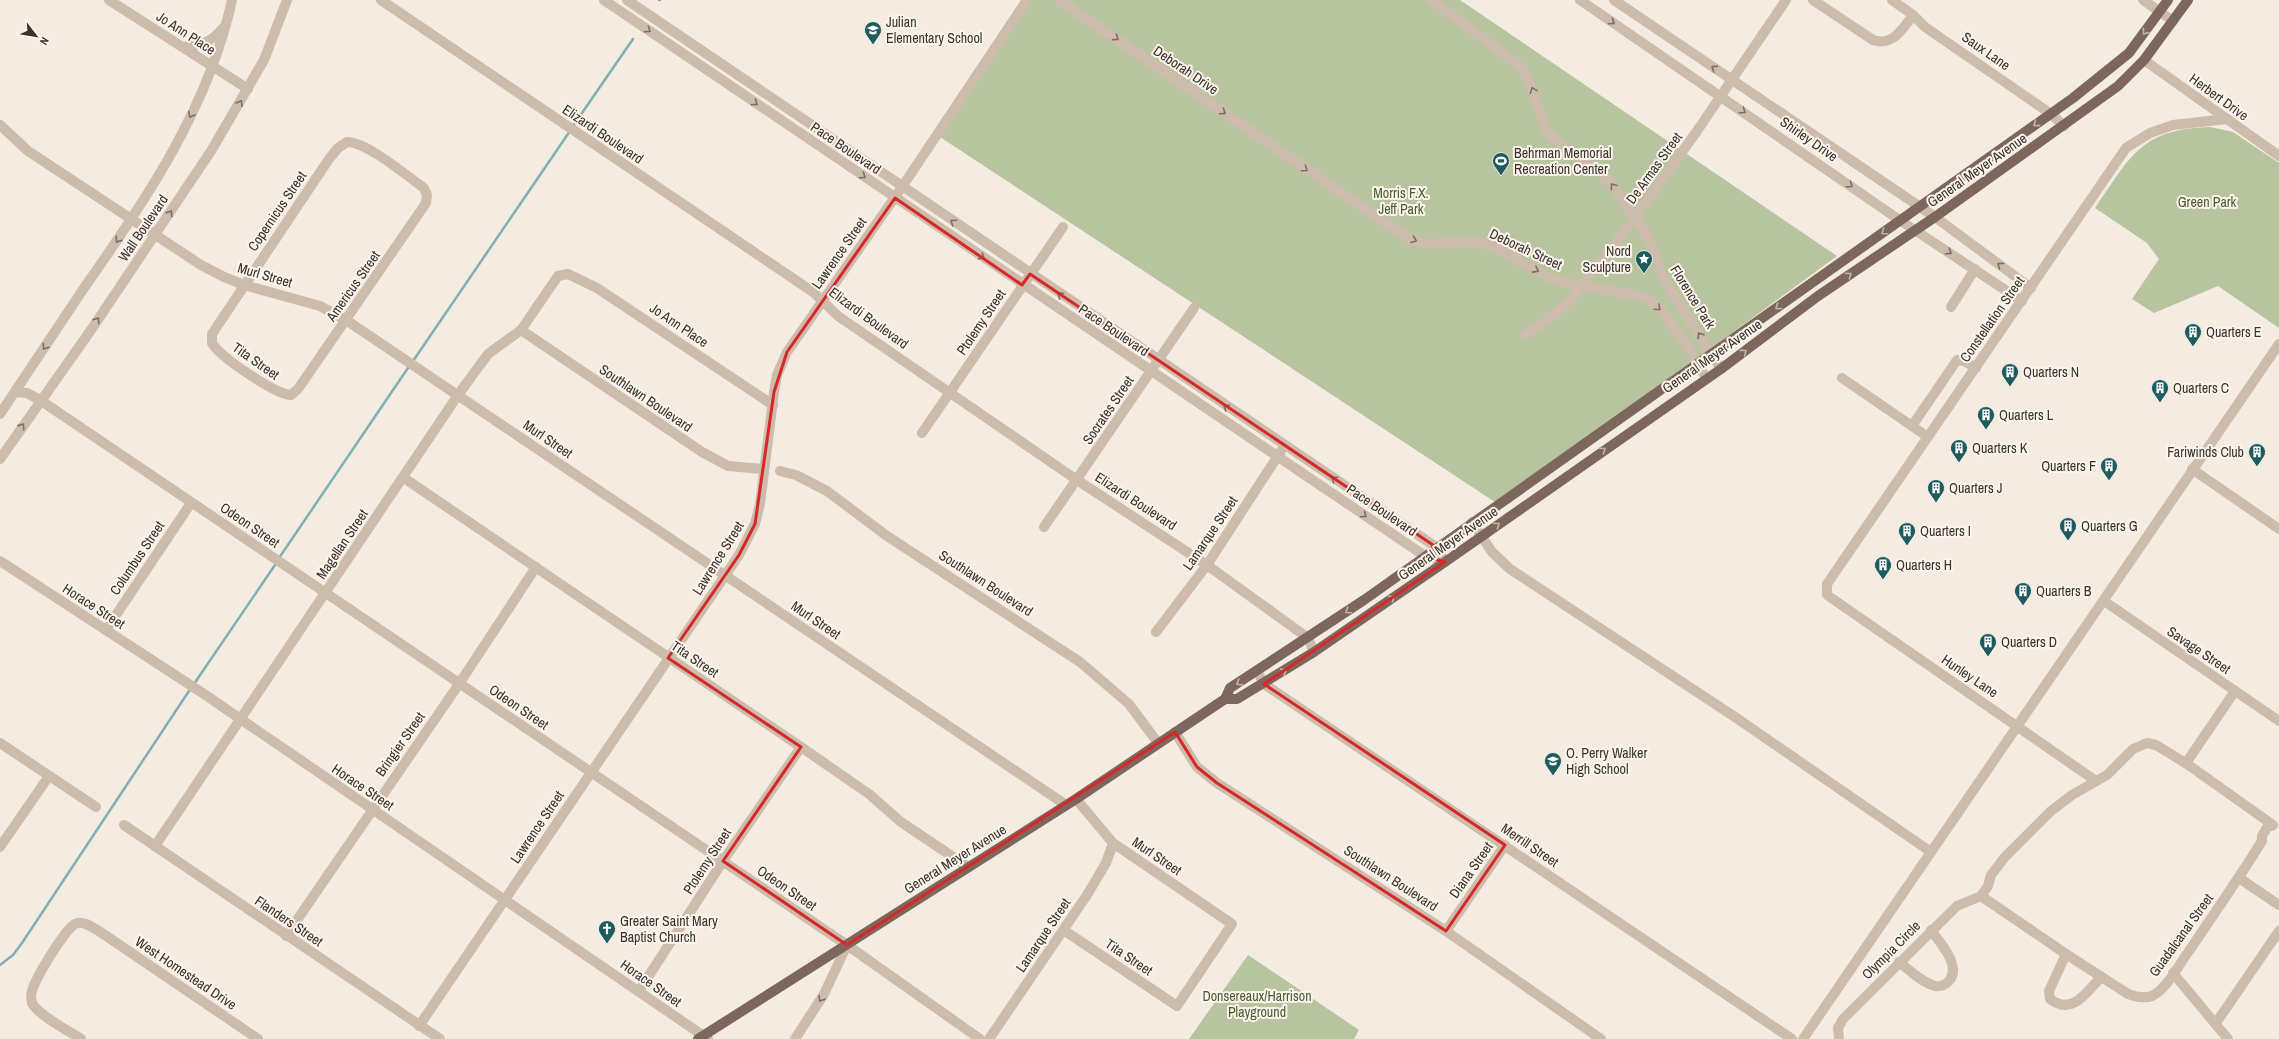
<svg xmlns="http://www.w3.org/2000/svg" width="2279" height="1039" font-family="'Archivo Narrow',sans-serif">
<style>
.green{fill:#b8c4a0}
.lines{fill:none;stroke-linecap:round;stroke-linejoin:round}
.stream{stroke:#7fb0b2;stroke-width:2.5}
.minor{stroke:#cdbbac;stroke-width:10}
.major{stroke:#7d675c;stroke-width:10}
.oneway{stroke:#7d6f65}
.oneway2{stroke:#c2b5ac}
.marked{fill:none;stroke:#d62828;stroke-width:3;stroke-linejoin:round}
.labels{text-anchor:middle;stroke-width:4;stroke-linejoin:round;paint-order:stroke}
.poi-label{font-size:14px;fill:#3b302b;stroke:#fbf5ee;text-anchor:start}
.street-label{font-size:14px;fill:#3b302b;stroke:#fbf5ee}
.park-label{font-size:14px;fill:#4a5a2e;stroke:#fbf5ee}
</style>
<rect width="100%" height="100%" fill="#f4ebe1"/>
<!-- green -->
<g class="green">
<path d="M1028 0H1460L1837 256 1498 504 937 135Z"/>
<path d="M2210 127 2233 132 2279 163V328L2218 286 2154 313 2132 299 2159 259 2147 243 2095 208C2131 156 2141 129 2210 127Z"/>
<path d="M1248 955 1359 1030 1354 1039H1189Z"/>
</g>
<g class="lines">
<!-- stream -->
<g class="stream">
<path d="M659 0H660"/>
<path d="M573 126 633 39"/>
<path d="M413 361 570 131"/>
<path d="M279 558 410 365"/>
<path d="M194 684 277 562"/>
<path d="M0 965 13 955 22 943 191 688"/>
</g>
<!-- minor -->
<g class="minor">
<path d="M109 0 248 89"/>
<path d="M381 0 813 292 838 316 1077 480 1207 565 1308 638 1314 652"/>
<path d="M604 0 1308 477 1425 556 1445 562"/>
<path d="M627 0 1436 547 1441 555"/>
<path d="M1059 0 1411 240 1428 244 1475 242 1493 246 1547 276 1562 282 1645 297 1660 308 1687 345 1706 378"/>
<path d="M1432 0 1517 64 1527 75 1545 127 1551 136 1599 171 1612 184 1649 239 1664 280 1721 369"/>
<path d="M1580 0 1901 221 2022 301"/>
<path d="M1614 0 1935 217 2031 288"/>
<path d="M1813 0 1873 40C1893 47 1903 28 1913 15"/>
<path d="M1892 0 1913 15 1925 27 2051 114 2064 126"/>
<path d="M2143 0 2173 21"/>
<path d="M182 47C200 46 212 42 223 28"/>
<path d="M2144 60 2279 156"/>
<path d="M0 125 28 151 201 265 224 277 244 285 320 306 346 320 1066 805"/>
<path d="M347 142C367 142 407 176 424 188L427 195 426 203 298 389 291 395C275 394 220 357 212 343V334L329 159 338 148Z"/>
<path d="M1951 307 1975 269"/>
<path d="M521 330 702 452 728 466 763 469"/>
<path d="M1525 335 1554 315 1571 299 1634 219 1697 131 1786 0"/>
<path d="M1842 378 1928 437"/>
<path d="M15 392 27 393 40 400 847 945 980 1039"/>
<path d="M0 414C28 372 56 330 84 288 146 200 209 107 232 0"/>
<path d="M1912 426 1957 360 1964 361 1976 368"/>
<path d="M922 433 1063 227"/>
<path d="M0 459 91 330 211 151 264 60 287 0"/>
<path d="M2192 469 2279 529"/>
<path d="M780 471 796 475 827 491 887 536 1080 662 1129 704 1158 743"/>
<path d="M404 478 801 747 869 794 901 822 968 867"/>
<path d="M1472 522 1492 552 1510 569 1735 717 1931 852"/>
<path d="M1044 527 1194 308"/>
<path d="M0 561 204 694 708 1039"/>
<path d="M2104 601 2279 721"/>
<path d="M106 630 191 503"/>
<path d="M1156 632 1207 565 1281 451"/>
<path d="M1257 671 1264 684 1792 1039"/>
<path d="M1175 732 1197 767 1217 783 1446 931 1601 1039"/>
<path d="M0 743 96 807"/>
<path d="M2186 763 2235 691"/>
<path d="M2096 781 1827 595V584L2126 148 2150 133 2173 125 2227 119"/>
<path d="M124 825 440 1039"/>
<path d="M155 846 458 395 488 354 521 330 558 276 568 274 597 288 773 405"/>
<path d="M0 847 49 776"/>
<path d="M2239 878 2279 905"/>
<path d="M1981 896 2066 954 2128 994C2136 997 2144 999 2152 996 2168 988 2179 964 2189 951 2214 914 2239 878 2262 841V836L2268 826H2272"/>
<path d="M1065 931 1177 1006 1232 924 1113 843 1076 799"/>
<path d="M1446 931 1505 845"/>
<path d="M286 936 459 684 536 567"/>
<path d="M2066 954 2049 991 2050 999C2072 1016 2086 993 2101 977"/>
<path d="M1899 962C1909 970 1923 983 1935 986 1940 987 1945 985 1949 981 1962 966 1940 943 1931 930"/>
<path d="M2173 973 2228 1039"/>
<path d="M639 991 723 861 801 747"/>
<path d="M2216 1023 2279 931"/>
<path d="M419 1026 739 555 755 524 760 504 774 392 777 375 787 352 902 187 1027 0"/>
<path d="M81 1039C69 1031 38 1015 32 1003 31 999 31 994 32 991 35 979 67 925 77 923 85 921 93 928 99 931L258 1039"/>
<path d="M795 1039 824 994 847 945"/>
<path d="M989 1039 1087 895 1106 863 1113 843"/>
<path d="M1803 1039 2279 344"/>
<path d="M1839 1039 1838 1028 1843 1019 1957 906 1981 896 1988 886 1991 875 2005 857 2051 811 2072 795 2107 775 2133 749 2147 743 2156 745 2187 764 2273 825"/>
</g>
<!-- major -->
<g class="major">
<path d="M1225 699H1237L1314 652 1445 562 1721 369 1818 296 1935 217 2118 86 2144 60 2188 0"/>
<path d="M698 1039 1076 799 1225 699 1230 688 1364 600 2073 98 2129 53 2168 0"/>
</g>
</g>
<!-- one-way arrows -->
<defs><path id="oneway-chevron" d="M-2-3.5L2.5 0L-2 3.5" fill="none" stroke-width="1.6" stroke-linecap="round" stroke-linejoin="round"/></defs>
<g class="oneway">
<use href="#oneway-chevron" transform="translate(1612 22) rotate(34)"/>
<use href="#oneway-chevron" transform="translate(648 30) rotate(34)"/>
<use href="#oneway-chevron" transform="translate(1116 38) rotate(34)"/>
<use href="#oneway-chevron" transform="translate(1714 68) rotate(-146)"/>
<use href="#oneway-chevron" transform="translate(1533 90) rotate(-111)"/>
<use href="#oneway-chevron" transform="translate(240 103) rotate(-59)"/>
<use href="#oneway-chevron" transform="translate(755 103) rotate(34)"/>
<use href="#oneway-chevron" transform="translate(1743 111) rotate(35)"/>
<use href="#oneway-chevron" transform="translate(1223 112) rotate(34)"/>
<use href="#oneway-chevron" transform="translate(191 115) rotate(117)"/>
<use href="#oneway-chevron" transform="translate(1305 169) rotate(35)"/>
<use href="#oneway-chevron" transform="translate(863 176) rotate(34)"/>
<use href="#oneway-chevron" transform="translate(1850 185) rotate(35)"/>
<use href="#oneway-chevron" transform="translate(1613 186) rotate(-127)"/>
<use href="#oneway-chevron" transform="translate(170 213) rotate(-56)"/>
<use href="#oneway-chevron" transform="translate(953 222) rotate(-146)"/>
<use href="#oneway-chevron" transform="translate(118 240) rotate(125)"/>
<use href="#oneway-chevron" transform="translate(1414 240) rotate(21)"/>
<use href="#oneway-chevron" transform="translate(1949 252) rotate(34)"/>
<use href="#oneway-chevron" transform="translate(982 257) rotate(34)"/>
<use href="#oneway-chevron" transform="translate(2000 265) rotate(-144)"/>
<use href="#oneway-chevron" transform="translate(1536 270) rotate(28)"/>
<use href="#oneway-chevron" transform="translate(1060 295) rotate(-146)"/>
<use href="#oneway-chevron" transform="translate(1658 308) rotate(43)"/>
<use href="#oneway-chevron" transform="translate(97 320) rotate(-56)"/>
<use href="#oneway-chevron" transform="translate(1700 335) rotate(-122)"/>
<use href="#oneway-chevron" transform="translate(45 347) rotate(124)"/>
<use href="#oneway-chevron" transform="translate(1226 407) rotate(-146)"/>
<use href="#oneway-chevron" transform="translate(22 426) rotate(-55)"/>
<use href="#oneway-chevron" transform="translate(1334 479) rotate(-146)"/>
<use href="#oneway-chevron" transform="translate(1364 515) rotate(34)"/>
<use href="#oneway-chevron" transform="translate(821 999) rotate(122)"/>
</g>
<g class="oneway2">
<use href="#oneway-chevron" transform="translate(2145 32) rotate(127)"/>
<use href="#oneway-chevron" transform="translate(2036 124) rotate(144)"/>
<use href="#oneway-chevron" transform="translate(1884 232) rotate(145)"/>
<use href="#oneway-chevron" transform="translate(1849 275) rotate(-34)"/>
<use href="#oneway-chevron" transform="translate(1778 307) rotate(145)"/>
<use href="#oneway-chevron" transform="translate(1744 352) rotate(-37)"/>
<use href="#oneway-chevron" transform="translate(1603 450) rotate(-35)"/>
<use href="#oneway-chevron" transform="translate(1497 525) rotate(-35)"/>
<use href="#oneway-chevron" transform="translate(1392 598) rotate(-35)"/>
<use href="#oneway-chevron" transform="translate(1348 611) rotate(145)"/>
<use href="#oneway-chevron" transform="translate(1284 671) rotate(-32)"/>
<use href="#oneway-chevron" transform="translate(1239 683) rotate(148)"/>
</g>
<!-- marked area -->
<path class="marked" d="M895 198 1022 285 1030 274 1436 547 1425 556 1445 562 1264 684 1505 845 1446 931 1217 783 1197 767 1175 732 847 945 723 861 801 747 668 658 739 555 755 524 774 392 787 352Z"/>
<!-- icons -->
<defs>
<symbol id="school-pin" viewBox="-11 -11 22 30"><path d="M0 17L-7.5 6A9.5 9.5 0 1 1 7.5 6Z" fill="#1f5a5e" stroke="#fbf5ee"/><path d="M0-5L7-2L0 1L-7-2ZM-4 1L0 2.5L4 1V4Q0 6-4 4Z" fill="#fff"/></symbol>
<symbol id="stadium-pin" viewBox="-11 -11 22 30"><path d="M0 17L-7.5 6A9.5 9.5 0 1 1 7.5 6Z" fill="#1f5a5e" stroke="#fbf5ee"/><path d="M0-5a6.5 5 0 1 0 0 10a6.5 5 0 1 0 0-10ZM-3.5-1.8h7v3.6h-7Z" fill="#fff"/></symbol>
<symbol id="sight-pin" viewBox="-11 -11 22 30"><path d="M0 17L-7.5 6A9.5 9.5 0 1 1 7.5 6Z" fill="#1f5a5e" stroke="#fbf5ee"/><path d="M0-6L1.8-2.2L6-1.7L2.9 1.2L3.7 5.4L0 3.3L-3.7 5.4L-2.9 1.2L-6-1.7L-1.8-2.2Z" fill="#fff"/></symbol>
<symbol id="building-pin" viewBox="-11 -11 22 30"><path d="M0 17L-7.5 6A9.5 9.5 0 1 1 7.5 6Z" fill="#1f5a5e" stroke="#fbf5ee"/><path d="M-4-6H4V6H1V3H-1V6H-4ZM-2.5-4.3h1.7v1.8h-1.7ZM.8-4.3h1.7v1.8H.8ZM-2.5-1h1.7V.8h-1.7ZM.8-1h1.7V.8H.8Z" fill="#fff"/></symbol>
<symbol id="church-pin" viewBox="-11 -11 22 30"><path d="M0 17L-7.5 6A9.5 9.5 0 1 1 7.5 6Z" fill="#1f5a5e" stroke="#fbf5ee"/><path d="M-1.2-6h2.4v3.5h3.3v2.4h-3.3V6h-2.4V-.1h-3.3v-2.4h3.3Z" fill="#fff"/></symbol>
</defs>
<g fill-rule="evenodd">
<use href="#school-pin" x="863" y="20" width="20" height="27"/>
<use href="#stadium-pin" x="1491" y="151" width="20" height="27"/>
<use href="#sight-pin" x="1634" y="249" width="20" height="27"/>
<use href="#building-pin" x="2183" y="322" width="20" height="27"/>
<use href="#building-pin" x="2000" y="362" width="20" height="27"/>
<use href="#building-pin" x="2150" y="378" width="20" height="27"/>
<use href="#building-pin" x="1976" y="405" width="20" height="27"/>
<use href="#building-pin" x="1949" y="438" width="20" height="27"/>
<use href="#building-pin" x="2247" y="442" width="20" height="27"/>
<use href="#building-pin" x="2099" y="456" width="20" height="27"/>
<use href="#building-pin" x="1926" y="478" width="20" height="27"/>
<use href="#building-pin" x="2058" y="516" width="20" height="27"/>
<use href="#building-pin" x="1897" y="521" width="20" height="27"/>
<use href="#building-pin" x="1873" y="555" width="20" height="27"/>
<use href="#building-pin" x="2013" y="581" width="20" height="27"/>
<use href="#building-pin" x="1978" y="632" width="20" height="27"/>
<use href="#school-pin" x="1543" y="751" width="20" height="27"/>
<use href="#church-pin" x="597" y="919" width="20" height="27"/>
</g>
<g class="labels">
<!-- poi labels -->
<g class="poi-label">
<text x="886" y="27">Julian<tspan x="886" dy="16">Elementary School</tspan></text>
<text x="1514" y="158">Behrman Memorial<tspan x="1514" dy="16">Recreation Center</tspan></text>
<text x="1631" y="256" text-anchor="end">Nord<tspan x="1631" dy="16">Sculpture</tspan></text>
<text x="2206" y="337">Quarters E</text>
<text x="2023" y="377">Quarters N</text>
<text x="2173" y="393">Quarters C</text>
<text x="1999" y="420">Quarters L</text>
<text x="1972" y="453">Quarters K</text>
<text x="2244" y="457" text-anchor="end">Fariwinds Club</text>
<text x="2096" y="471" text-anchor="end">Quarters F</text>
<text x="1949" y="493">Quarters J</text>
<text x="2081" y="531">Quarters G</text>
<text x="1920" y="536">Quarters I</text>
<text x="1896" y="570">Quarters H</text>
<text x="2036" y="596">Quarters B</text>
<text x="2001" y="647">Quarters D</text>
<text x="1566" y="758">O. Perry Walker<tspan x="1566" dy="16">High School</tspan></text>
<text x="620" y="926">Greater Saint Mary<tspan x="620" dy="16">Baptist Church</tspan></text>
</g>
<!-- street labels -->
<g class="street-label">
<text transform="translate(186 33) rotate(33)" y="5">Jo Ann Place</text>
<text transform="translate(1986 51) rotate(35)" y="5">Saux Lane</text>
<text transform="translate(1186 70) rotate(34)" y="5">Deborah Drive</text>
<text transform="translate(2219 97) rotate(36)" y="5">Herbert Drive</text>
<text transform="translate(603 134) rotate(34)" y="5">Elizardi Boulevard</text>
<text transform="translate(1809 139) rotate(35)" y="5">Shirley Drive</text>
<text transform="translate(846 148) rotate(34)" y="5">Pace Boulevard</text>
<text transform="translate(1654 168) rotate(-54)" y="5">De Armas Street</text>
<text transform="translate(1977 170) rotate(-35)" y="5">General Meyer Avenue</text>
<text transform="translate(277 211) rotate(-56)" y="5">Copernicus Street</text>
<text transform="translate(143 228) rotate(-56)" y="5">Wall Boulevard</text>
<text transform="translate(1526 249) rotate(25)" y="5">Deborah Street</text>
<text transform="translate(839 253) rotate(-55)" y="5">Lawrence Street</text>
<text transform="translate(265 275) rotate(16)" y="5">Murl Street</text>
<text transform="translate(353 286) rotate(-55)" y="5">Americus Street</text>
<text transform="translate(1693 297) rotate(58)" y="5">Florence Park</text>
<text transform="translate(869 318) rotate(36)" y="5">Elizardi Boulevard</text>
<text transform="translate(1992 319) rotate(-55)" y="5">Constellation Street</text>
<text transform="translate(981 322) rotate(-56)" y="5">Ptolemy Street</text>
<text transform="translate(679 325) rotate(34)" y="5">Jo Ann Place</text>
<text transform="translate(1114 330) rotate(34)" y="5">Pace Boulevard</text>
<text transform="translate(1712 356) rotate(-35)" y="5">General Meyer Avenue</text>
<text transform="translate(256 361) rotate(35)" y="5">Tita Street</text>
<text transform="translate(646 398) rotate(34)" y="5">Southlawn Boulevard</text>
<text transform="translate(1108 410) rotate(-56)" y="5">Socrates Street</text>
<text transform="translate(548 439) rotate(34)" y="5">Murl Street</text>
<text transform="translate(1136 501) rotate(33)" y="5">Elizardi Boulevard</text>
<text transform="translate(1382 510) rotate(34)" y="5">Pace Boulevard</text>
<text transform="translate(250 525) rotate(34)" y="5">Odeon Street</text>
<text transform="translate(1210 533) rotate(-56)" y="5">Lamarque Street</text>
<text transform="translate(1448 543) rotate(-35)" y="5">General Meyer Avenue</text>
<text transform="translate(342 544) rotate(-56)" y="5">Magellan Street</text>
<text transform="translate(137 558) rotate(-56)" y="5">Columbus Street</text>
<text transform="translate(718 558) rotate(-58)" y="5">Lawrence Street</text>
<text transform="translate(986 583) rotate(33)" y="5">Southlawn Boulevard</text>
<text transform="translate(94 606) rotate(33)" y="5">Horace Street</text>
<text transform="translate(816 620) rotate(34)" y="5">Murl Street</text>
<text transform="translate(2199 650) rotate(34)" y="5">Savage Street</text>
<text transform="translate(695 659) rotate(34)" y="5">Tita Street</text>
<text transform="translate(1970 676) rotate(34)" y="5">Hunley Lane</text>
<text transform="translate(519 707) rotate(34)" y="5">Odeon Street</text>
<text transform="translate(400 744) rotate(-55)" y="5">Bringier Street</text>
<text transform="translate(363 787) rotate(34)" y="5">Horace Street</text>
<text transform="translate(537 827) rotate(-56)" y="5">Lawrence Street</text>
<text transform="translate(1530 845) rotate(34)" y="5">Merrill Street</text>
<text transform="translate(1157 856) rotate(34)" y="5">Murl Street</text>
<text transform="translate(955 859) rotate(-32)" y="5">General Meyer Avenue</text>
<text transform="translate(707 861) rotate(-57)" y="5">Ptolemy Street</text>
<text transform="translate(1471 870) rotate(-55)" y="5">Diana Street</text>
<text transform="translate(1391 878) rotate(33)" y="5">Southlawn Boulevard</text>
<text transform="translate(787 888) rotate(34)" y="5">Odeon Street</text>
<text transform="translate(289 921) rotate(34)" y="5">Flanders Street</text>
<text transform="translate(1043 935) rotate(-56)" y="5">Lamarque Street</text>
<text transform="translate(2181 935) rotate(-54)" y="5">Guadalcanal Street</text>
<text transform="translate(1891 950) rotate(-45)" y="5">Olympia Circle</text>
<text transform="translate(1129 957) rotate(34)" y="5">Tita Street</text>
<text transform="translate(186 973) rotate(34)" y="5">West Homestead Drive</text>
<text transform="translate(651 983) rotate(35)" y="5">Horace Street</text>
</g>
<!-- park labels -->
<g class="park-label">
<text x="1401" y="198">Morris F.X.<tspan x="1401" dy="16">Jeff Park</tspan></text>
<text x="2207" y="207">Green Park</text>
<text x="1257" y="1001">Donsereaux/Harrison<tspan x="1257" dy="16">Playground</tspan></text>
</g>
</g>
<!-- north arrow -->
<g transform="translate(36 36) rotate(121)" stroke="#fbf5ee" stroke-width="3" paint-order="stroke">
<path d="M0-3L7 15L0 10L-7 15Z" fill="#3b302b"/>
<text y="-6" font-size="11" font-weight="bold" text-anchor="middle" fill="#3b302b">N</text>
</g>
</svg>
